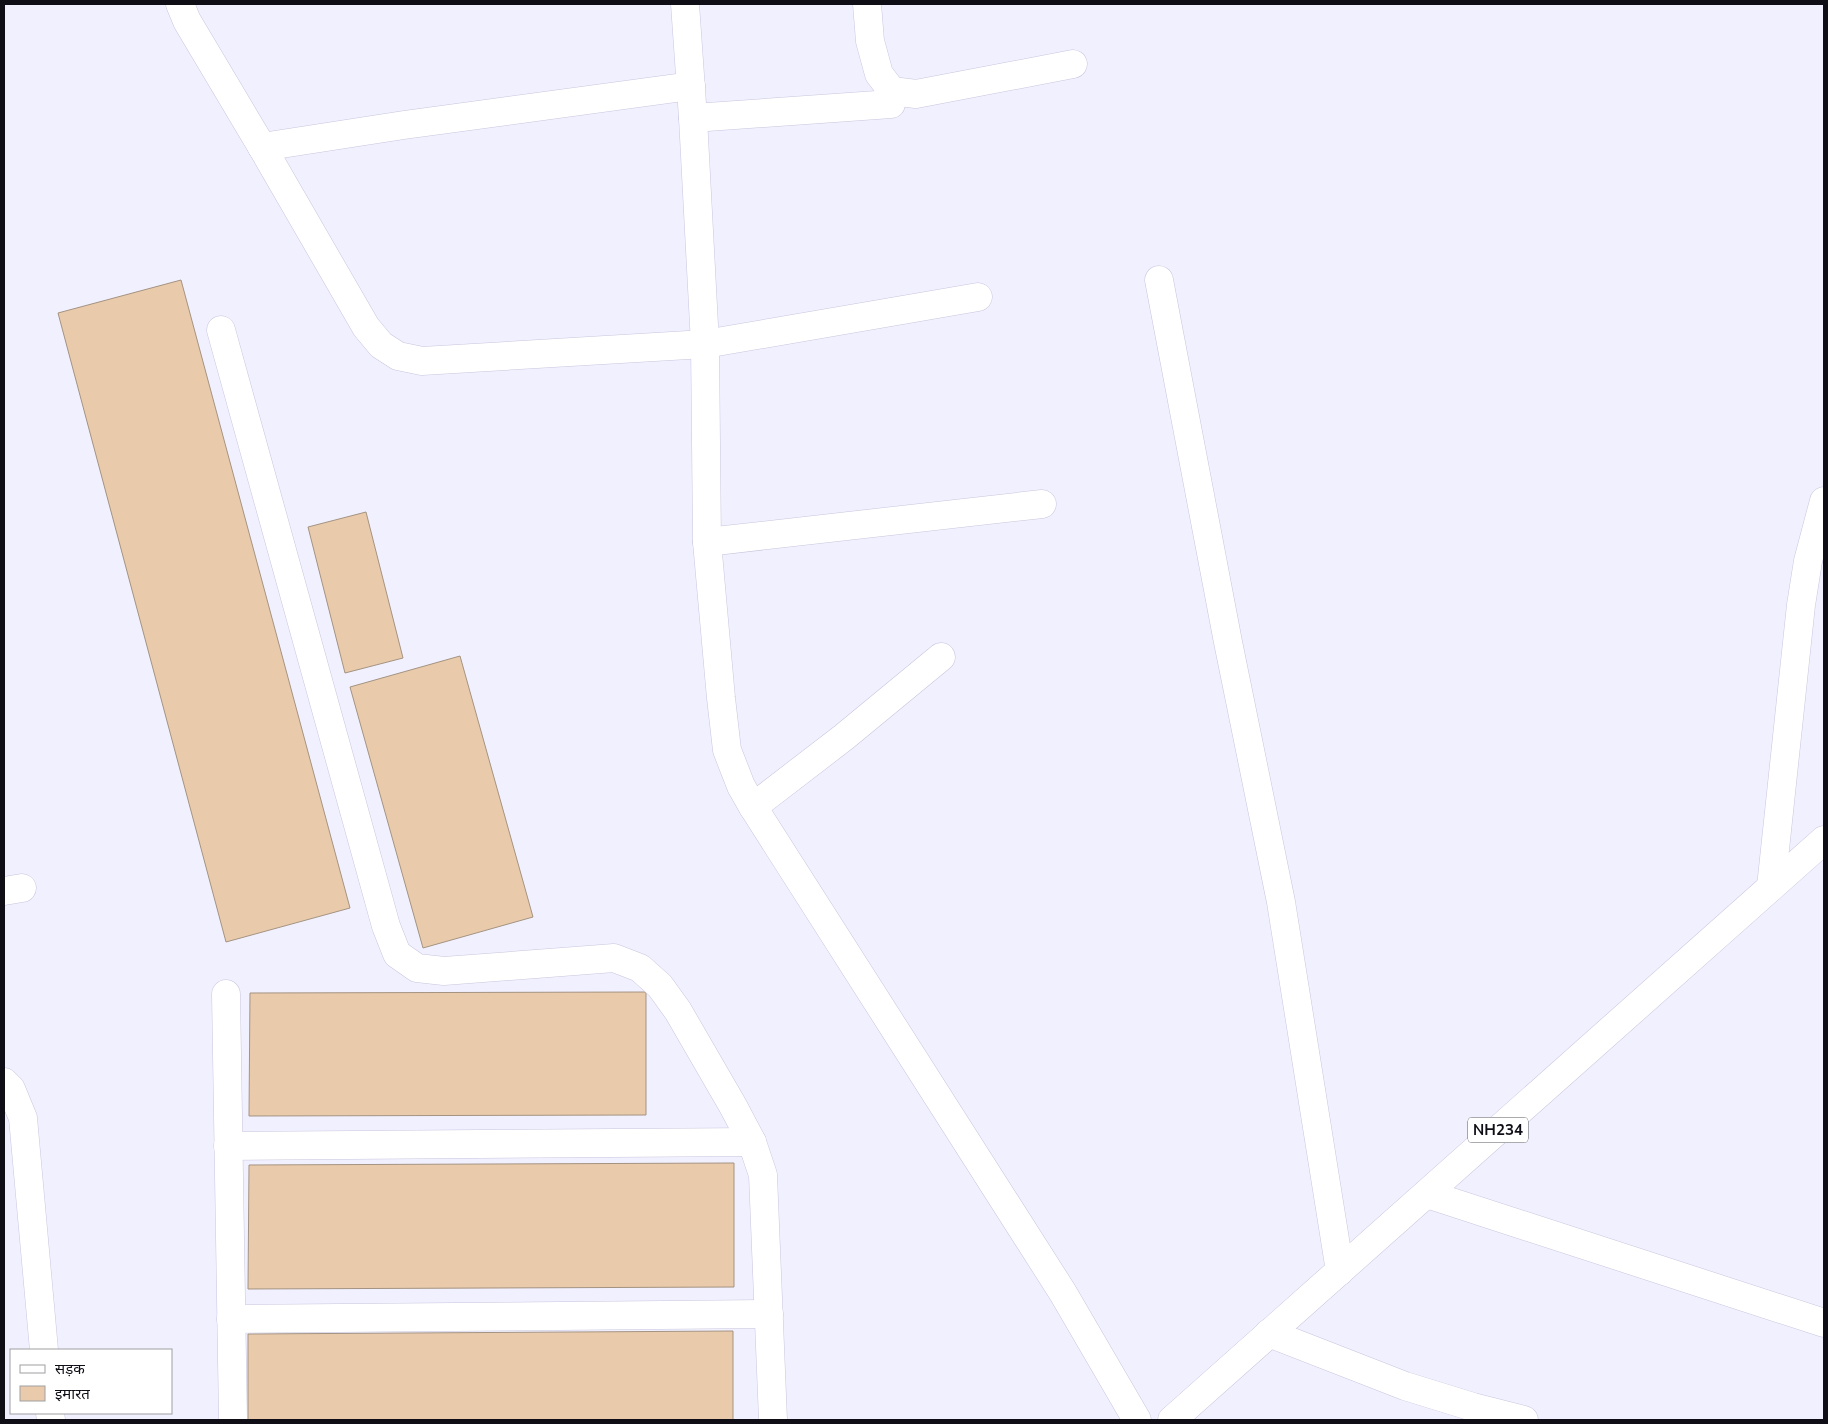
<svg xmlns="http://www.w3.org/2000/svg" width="1828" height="1424" font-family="'Nunito Sans','Noto Sans Devanagari',sans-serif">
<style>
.building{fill:#e9cbab;stroke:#a49381}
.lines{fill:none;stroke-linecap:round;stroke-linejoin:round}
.minor-casing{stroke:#c8c6dd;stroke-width:29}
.highway-casing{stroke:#c8c6dd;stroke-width:29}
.minor{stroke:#fff;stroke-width:28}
.highway{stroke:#fff;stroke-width:28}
.labels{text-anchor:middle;stroke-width:4;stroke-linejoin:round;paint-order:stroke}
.shield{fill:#fff;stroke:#57565c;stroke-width:1}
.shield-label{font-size:15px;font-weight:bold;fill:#0f0e16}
</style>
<rect width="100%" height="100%" fill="#f1f0ff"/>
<!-- building -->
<g class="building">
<path d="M181 280 350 908 226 942 58 313Z"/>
<path d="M366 512 403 658 345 673 308 527Z"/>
<path d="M460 656 533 917 423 948 350 687Z"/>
<path d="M646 992V1115L249 1116 250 993Z"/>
<path d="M734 1163V1287L248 1289 249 1165Z"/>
<path d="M733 1331V1420H248V1334Z"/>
</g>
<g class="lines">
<defs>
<g id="minor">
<path d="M180 4 187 21 262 147 366 327 381 345 398 356 422 361 705 344 978 297"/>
<path d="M685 4 693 118 705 344 707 542 721 698 727 750 741 786 753 807 1063 1293 1137 1420"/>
<path d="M867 4 870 41 879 74 892 91 916 94 1073 64"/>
<path d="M693 118 891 104"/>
<path d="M262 147 404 125 691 86"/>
<path d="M1159 280 1228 642 1281 902 1340 1271"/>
<path d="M221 330 386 926 397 954 417 968 444 971 614 958 640 968 660 986 678 1011 733 1106 752 1142 763 1175 773 1420"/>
<path d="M707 542 1042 504"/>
<path d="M753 807 844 737 941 657"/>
<path d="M1771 887 1801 605 1808 561 1824 501"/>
<path d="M4 891 22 888"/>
<path d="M226 994 233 1420"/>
<path d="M4 1082 11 1089 23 1118 44 1350"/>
<path d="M228 1146 752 1142"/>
<path d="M1427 1194 1824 1323"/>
<path d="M231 1319 769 1314"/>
<path d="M1269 1333 1405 1386 1473 1407 1524 1420"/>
<path d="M50 1413 51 1420"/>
</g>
<path id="highway" d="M1172 1420 1824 840"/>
</defs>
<!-- minor casing -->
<use href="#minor" class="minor-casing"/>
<!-- highway casing -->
<use href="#highway" class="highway-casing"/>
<!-- minor -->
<use href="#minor" class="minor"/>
<!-- highway -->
<use href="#highway" class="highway"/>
</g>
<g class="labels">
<!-- shield labels -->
<rect class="shield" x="1468" y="1117.5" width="60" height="25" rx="4"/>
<g class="shield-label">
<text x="1498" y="1135">NH234</text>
</g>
</g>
<!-- border -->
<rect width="1828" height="1424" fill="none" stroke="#0f0e16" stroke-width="10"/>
<!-- legend -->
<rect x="10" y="1349" width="162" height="65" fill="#ffffff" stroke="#9f9fa2"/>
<rect x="20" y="1365" width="25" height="8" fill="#ffffff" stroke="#9f9fa2"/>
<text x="55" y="1374" font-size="15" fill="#0f0e16">सड़क</text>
<rect x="20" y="1386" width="25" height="15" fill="#e9cbab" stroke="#9f9fa2"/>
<text x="55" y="1399" font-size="15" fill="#0f0e16">इमारत</text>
</svg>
